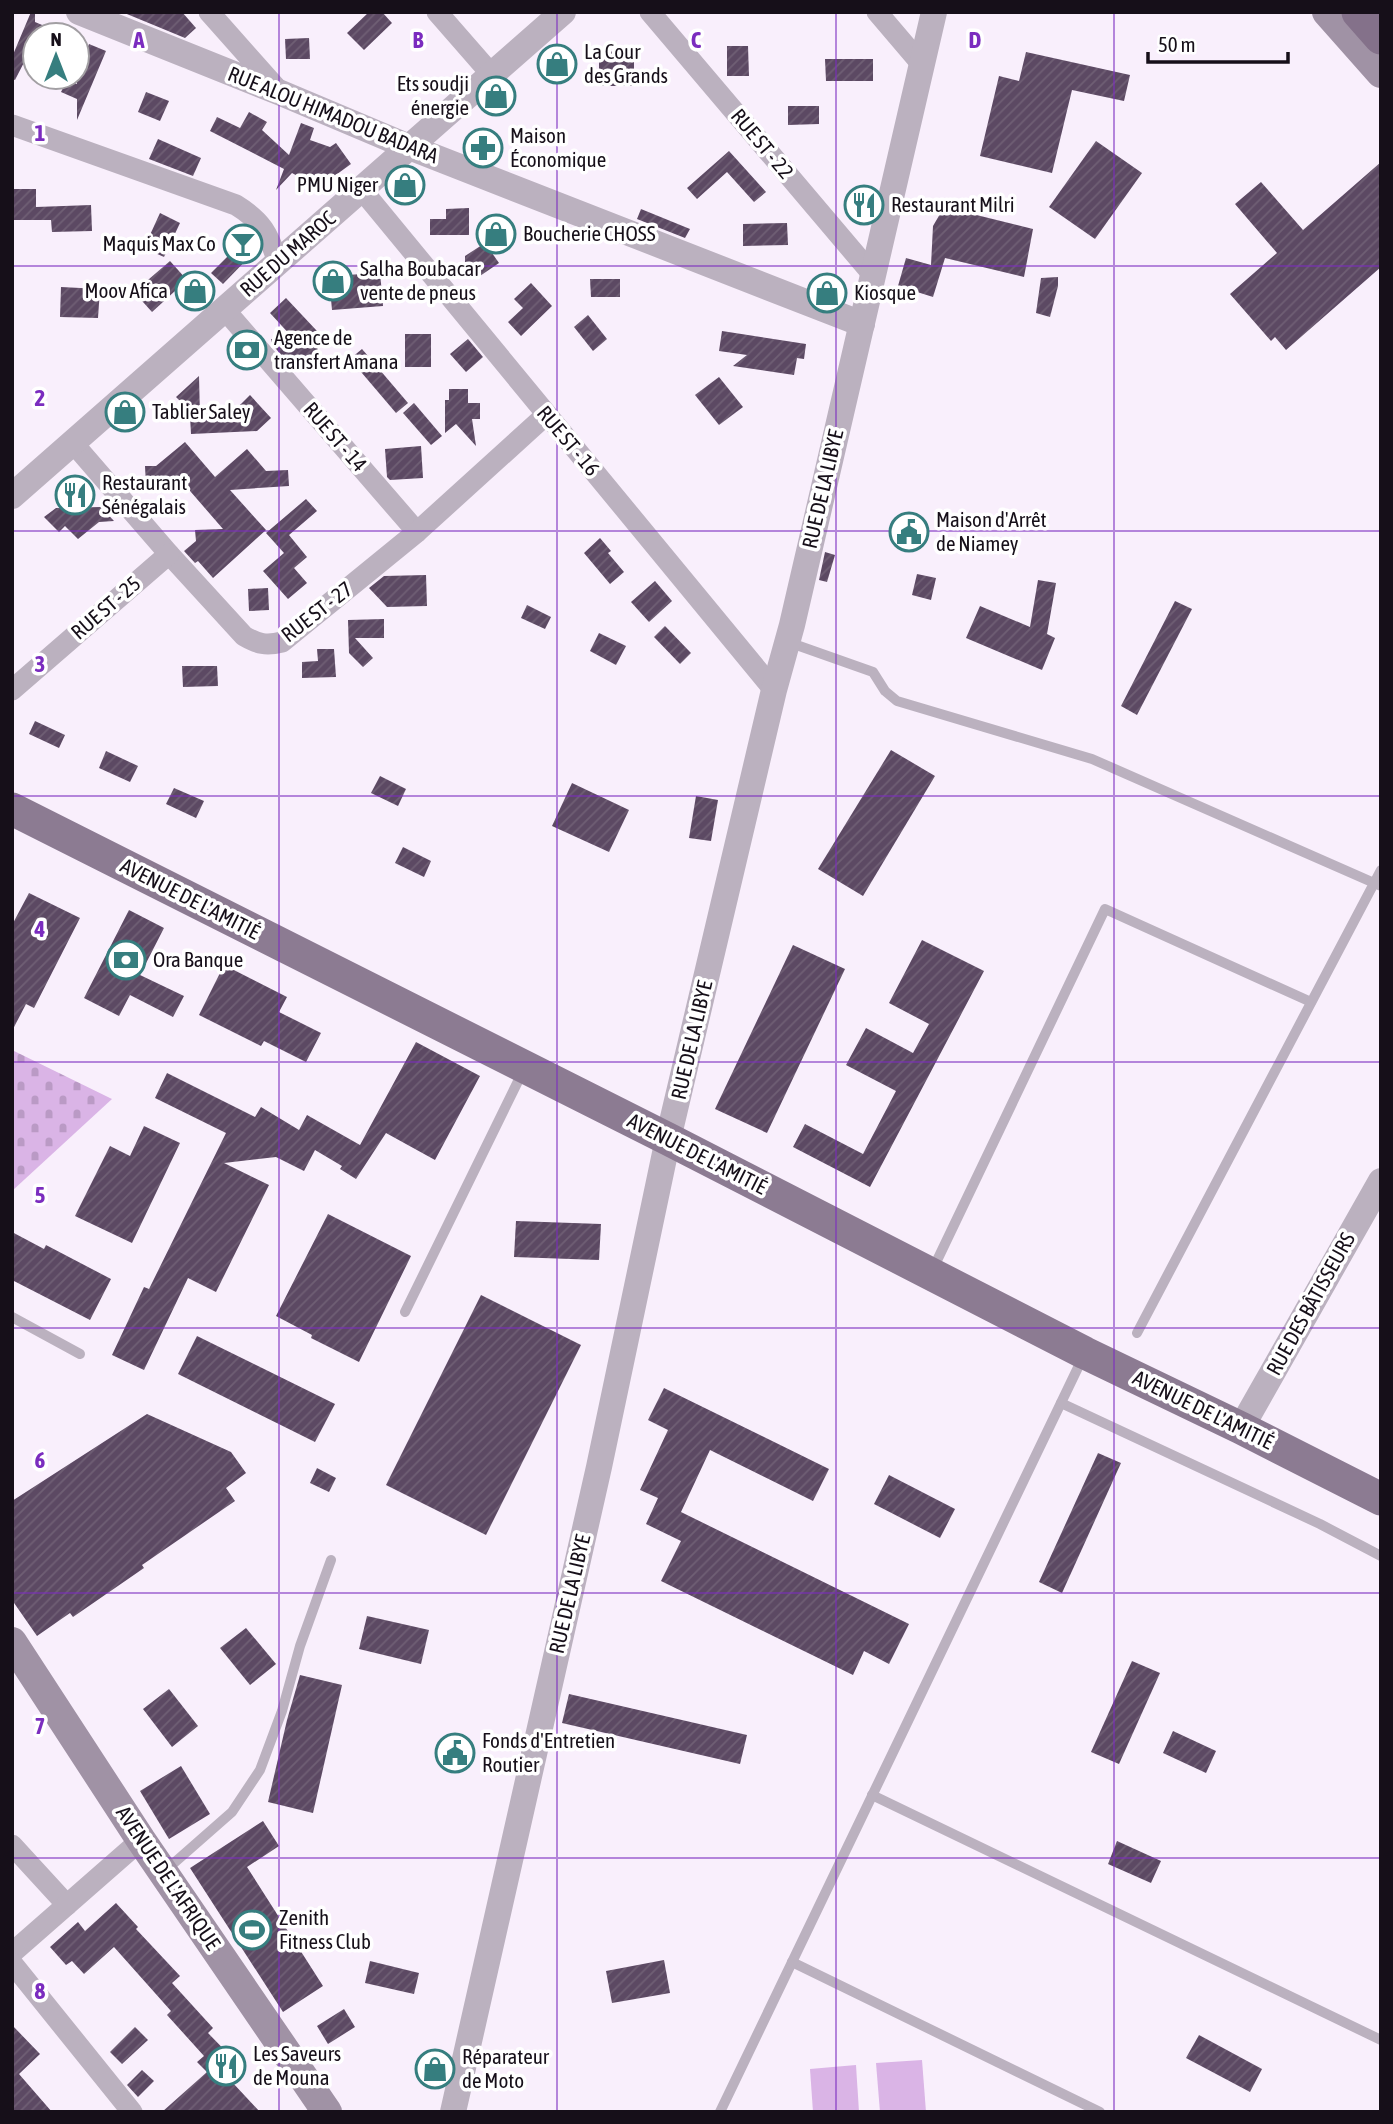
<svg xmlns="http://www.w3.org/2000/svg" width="1393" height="2124" font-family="'Asap Condensed',sans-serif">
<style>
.cemetery{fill:url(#cemetery-stones)}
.park{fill:#dab4e6}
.building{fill:url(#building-hatch)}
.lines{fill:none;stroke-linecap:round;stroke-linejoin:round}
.service{stroke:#bbb1bf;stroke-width:10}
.minor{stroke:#bbb1bf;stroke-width:21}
.tertiary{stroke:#bbb1bf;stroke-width:26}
.secondary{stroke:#a092a5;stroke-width:30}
.primary{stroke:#8c7b92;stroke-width:33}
.trunk{stroke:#84718a;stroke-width:35}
.grid{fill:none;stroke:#7b2cbf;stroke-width:2;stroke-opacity:0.55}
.labels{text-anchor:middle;stroke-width:7;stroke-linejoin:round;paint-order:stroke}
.poi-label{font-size:21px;fill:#160f19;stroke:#fff;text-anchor:start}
.street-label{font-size:21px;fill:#160f19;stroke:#fff}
.grid-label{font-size:23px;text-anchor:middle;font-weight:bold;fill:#7b2cbf;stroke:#fff;stroke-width:7;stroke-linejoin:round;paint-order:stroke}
</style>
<defs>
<pattern id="cemetery-stones" width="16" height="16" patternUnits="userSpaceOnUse" patternTransform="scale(1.75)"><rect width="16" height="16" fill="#dab4e6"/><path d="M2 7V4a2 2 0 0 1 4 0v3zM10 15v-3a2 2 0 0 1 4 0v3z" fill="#ba9ac5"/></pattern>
<pattern id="building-hatch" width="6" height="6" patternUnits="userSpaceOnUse" patternTransform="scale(1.75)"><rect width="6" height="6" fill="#5c4963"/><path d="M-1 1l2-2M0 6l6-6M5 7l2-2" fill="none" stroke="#6f5f74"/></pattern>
</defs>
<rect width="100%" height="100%" fill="#f9effc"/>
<!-- cemetery -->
<path class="cemetery" d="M12 1050 112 1099 12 1191Z"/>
<!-- park -->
<g class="park">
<path d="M922 2060 926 2112H880L876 2063Z"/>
<path d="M856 2065 859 2112H813L810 2069Z"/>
</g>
<!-- building -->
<g class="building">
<path d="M31 12H35V22L66 35H35V41L15 80 12 79V57Z"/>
<path d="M122 12H182L196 28 185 38Z"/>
<path d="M369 12H382L392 23 364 50 347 33Z"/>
<path d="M309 38 310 59H286L285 39Z"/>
<path d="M89 44 106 51 77 120V99L61 92 67 80 77 84V62L81 64Z"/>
<path d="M727 46H748L749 76H727Z"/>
<path d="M634 51V86H599V52Z"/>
<path d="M1026 52 1130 75 1124 101 1072 90 1052 173 980 156 999 76 1019 81Z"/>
<path d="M825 59H873V81H826Z"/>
<path d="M146 92 169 101 160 121 138 112Z"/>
<path d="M788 106H819V124L788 125Z"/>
<path d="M249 112 267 122 262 130 289 155 301 123 314 128 310 140 330 147 336 143 351 164 333 177 337 182 326 192 316 182 314 185 292 173 276 190 284 169 210 131 217 117 240 128Z"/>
<path d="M158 139 201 158 193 176 149 159Z"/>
<path d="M1096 141 1142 173 1095 239 1049 207Z"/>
<path d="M729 151 766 192 754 202 727 172 697 199 687 188Z"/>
<path d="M1381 162V267L1286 350 1275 337 1271 341 1230 294 1277 253 1235 204 1261 182 1303 230Z"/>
<path d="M12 189H36V207L91 205 92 231 52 232 51 220H12Z"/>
<path d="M944 207 1033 229 1024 277 945 258 933 297 898 286 906 258 931 265 933 226Z"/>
<path d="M469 208V235H430V219H446V209Z"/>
<path d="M641 209 690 229 685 238 637 219Z"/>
<path d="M160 213 180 223 164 257 144 248Z"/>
<path d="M787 223 788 245 743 246V224Z"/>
<path d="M244 240 255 251 223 284 211 273Z"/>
<path d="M485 243 499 263 477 278 465 262V256Z"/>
<path d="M170 261 187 280 152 312 134 292Z"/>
<path d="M380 272 383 306 332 310 329 277Z"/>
<path d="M1058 277V286L1050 317 1036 313 1041 278Z"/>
<path d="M590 279H620V297H591Z"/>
<path d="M531 283 552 306 521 336 508 322 523 308 514 299Z"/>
<path d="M61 287 100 289 98 318 60 317Z"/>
<path d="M286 298 317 331 318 361 288 363 271 343V339L293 338 270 313Z"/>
<path d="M588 315 607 339 593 351 574 327Z"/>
<path d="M722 331 806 344 804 359 797 358 794 375 733 366 747 355 719 351Z"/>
<rect x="405" y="334" width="26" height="33"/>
<path d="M468 339 483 357 466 372 450 354Z"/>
<path d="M362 349 408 403 396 413 350 359Z"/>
<path d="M199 376 200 416 230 415 250 395 271 418 257 431 191 434 190 416H195L176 397Z"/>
<path d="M719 377 743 407 719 425 695 395Z"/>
<path d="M449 389H468V403H480V419H472L476 446 456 424 445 433V400H449Z"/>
<path d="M414 403 442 436 431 445 403 413Z"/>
<path d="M185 442 215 477 247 449 266 471 288 470 289 486 230 490 266 530 213 578 198 561 195 563 184 551 196 541 195 530 223 529 184 484 146 486 145 466H156Z"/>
<path d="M421 446 423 478 390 480 387 477 385 449Z"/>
<path d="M306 499 317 511 289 535 307 557 294 568 307 583 288 599 263 571 284 553 266 533Z"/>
<path d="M101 507 114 521 99 522 78 539 65 526 59 532 44 517 56 508Z"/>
<path d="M600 538 611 551 608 553 624 572 610 584 584 553Z"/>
<path d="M825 552 835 555 827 582 819 580Z"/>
<path d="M917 574 936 578 931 600 912 595Z"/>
<path d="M426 575 427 606 387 607 369 588 384 576Z"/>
<path d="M1038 580 1056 583 1047 634 1055 638 1042 670 966 638 980 606 1030 627Z"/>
<path d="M655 581 672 601 649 622 631 602Z"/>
<path d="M268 588 269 610 249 611 248 589Z"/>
<path d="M1175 601 1192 609 1137 715 1121 706Z"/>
<path d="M527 605 551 617 545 629 521 618Z"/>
<path d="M384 619V638H355L373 658 363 667 349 653 348 620Z"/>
<path d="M665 626 691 653 680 664 654 637Z"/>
<path d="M599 633 626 646 616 665 590 651Z"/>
<path d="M317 649H334L336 677 302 678V662L318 661Z"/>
<path d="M182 666H217L218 686 183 687Z"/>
<path d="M35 721 65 735 59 748 29 734Z"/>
<path d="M891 750 935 776 863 896 818 869Z"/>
<path d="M106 751 138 766 130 782 99 768Z"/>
<path d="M380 776 406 789 398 806 371 793Z"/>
<path d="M572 783 629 810 609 852 552 826Z"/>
<path d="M174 788 204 801 196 818 166 804Z"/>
<path d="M696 796 718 800 711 841 689 838Z"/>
<path d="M403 847 431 861 424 877 395 863Z"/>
<path d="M29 893 80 918 34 1008 26 1004 12 1031V925Z"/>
<path d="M129 910 164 928 140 975 184 996 173 1017 130 995 119 1016 84 998Z"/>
<path d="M922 940 984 971 870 1187 793 1147 805 1124 863 1154 896 1091 846 1065 866 1028 913 1053 929 1024 889 1003Z"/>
<path d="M793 945 845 969 767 1133 715 1109Z"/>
<path d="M224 965 287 997 279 1012 321 1033 306 1062 264 1041 261 1046 199 1015Z"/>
<path d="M416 1042 480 1076 435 1160 386 1133 356 1179 340 1169 342 1166 315 1150 304 1171 276 1157 224 1163 269 1185 216 1292 188 1278 144 1370 112 1355 144 1287 149 1289 226 1133 155 1098 167 1073 255 1117 261 1107 299 1130 307 1115 360 1145Z"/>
<path d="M144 1126 180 1143 132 1243 75 1216 110 1146 130 1156Z"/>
<path d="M328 1214 411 1256 359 1362 311 1338 312 1335 276 1316Z"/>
<path d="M516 1221 601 1224 599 1260 514 1257Z"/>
<path d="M12 1232 44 1249 46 1245 111 1279 90 1320 12 1280Z"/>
<path d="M481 1295 581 1345 486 1535 386 1485Z"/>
<path d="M197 1336 335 1404 315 1442 178 1374Z"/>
<path d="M664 1388 829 1469 813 1501 710 1450 681 1512 909 1624 889 1664 864 1651 853 1675 661 1581 681 1541 646 1524 658 1498 640 1490 668 1430 648 1420Z"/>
<path d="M147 1414 231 1452 246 1473 226 1488 235 1501 142 1565 144 1568 73 1617 70 1613 37 1636 12 1600V1501Z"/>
<path d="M1098 1453 1121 1463 1062 1593 1039 1582Z"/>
<path d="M317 1468 336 1478 329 1492 310 1483Z"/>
<path d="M889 1475 955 1509 940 1538 874 1504Z"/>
<path d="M367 1616 429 1630 421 1664 359 1649Z"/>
<path d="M246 1628 276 1664 250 1685 220 1648Z"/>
<path d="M1132 1661 1160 1673 1119 1764 1091 1752Z"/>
<path d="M300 1675 342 1685 313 1813 268 1802 287 1720Z"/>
<path d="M169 1689 198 1726 172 1747 143 1709Z"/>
<path d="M569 1694 747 1735 740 1764 562 1723Z"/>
<path d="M1173 1731 1216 1751 1206 1773 1163 1753Z"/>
<path d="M181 1766 210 1814 169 1839 140 1791Z"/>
<path d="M263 1821 279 1846 247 1867 323 1986 283 2012 190 1868Z"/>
<path d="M1117 1841 1161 1861 1151 1883 1108 1864Z"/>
<path d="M116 1903 138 1927 136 1929 180 1976 172 1983 213 2028 208 2033 244 2070 232 2082 260 2112H162L207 2072 197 2062 204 2056 167 2015 171 2011 114 1947 84 1974 72 1961 66 1965 50 1947 78 1922 85 1931Z"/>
<path d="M664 1960 670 1993 612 2003 606 1971Z"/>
<path d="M370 1961 419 1973 414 1994 365 1983Z"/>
<path d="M344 2009 355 2027 328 2044 317 2026Z"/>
<path d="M12 2025 40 2054 19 2074 52 2112H12Z"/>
<path d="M135 2027 148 2040 122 2064 110 2052Z"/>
<path d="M1199 2035 1262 2069 1250 2092 1186 2058Z"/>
<path d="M142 2070 154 2081 138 2097 127 2085Z"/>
</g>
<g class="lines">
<!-- service -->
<g class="service">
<path d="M788 642 873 672 885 691 897 701 1092 759 1381 886"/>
<path d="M932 1271 1105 909 1311 1002"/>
<path d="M405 1312 524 1069"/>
<path d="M12 1317 80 1354"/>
<path d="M1137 1333 1381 870"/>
<path d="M1061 1403 1320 1524 1381 1556"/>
<path d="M872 1795 1381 2040"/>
<path d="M166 1870 232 1812 260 1770 282 1711 300 1646 331 1560"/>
<path d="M792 1962 1100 2112"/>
<path d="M720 2112 1084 1355"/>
</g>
<!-- minor -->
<g class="minor">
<path d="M209 12 280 92"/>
<path d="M437 12 492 75"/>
<path d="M650 12 873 275"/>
<path d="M877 12 923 66"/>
<path d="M12 125 236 205C262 221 269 234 278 263"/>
<path d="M362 190 774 690"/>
<path d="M225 310 417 532"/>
<path d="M73 443 169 554 244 636C258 644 266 646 282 642L417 532 546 415"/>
<path d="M12 690 169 554"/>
<path d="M12 1845 67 1905"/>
<path d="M12 1953 141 1840"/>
<path d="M12 1963 132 2112"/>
</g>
<!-- tertiary -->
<g class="tertiary">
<path d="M79 12 281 93 409 147 862 324"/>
<path d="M12 496 563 12"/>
<path d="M1241 1428 1381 1181"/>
<path d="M453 2112 599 1467 668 1139 774 690 792 625 934 12"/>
</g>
<!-- secondary -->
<g class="secondary">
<path d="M1327 12 1381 73"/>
<path d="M12 1642 141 1840 327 2112"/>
</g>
<!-- primary -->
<path class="primary" d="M12 809 668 1139 1085 1353 1241 1428 1381 1499"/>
<!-- trunk -->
<path class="trunk" d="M1359 12 1381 37"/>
</g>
<!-- grid -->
<path class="grid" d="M279 12V2112M557 12V2112M836 12V2112M1114 12V2112M12 266H1381M12 531H1381M12 796H1381M12 1062H1381M12 1328H1381M12 1593H1381M12 1858H1381"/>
<!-- icons -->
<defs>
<symbol id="shop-ring" viewBox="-11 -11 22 22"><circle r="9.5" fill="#fff" stroke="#367e7f" stroke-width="1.5"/><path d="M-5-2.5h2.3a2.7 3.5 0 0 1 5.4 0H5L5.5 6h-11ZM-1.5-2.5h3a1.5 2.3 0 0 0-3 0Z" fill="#367e7f"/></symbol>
<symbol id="pharmacy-ring" viewBox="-11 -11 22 22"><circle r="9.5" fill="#fff" stroke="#367e7f" stroke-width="1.5"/><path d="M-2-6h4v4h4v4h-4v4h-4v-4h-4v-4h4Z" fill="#367e7f"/></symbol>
<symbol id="restaurant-ring" viewBox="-11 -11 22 22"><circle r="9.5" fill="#fff" stroke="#367e7f" stroke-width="1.5"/><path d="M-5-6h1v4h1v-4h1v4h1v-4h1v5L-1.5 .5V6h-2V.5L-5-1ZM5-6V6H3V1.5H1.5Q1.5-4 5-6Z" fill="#367e7f"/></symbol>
<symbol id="bar-ring" viewBox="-11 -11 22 22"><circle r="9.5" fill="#fff" stroke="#367e7f" stroke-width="1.5"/><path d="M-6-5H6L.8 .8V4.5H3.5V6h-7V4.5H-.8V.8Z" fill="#367e7f"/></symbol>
<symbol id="bank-ring" viewBox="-11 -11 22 22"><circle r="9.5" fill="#fff" stroke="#367e7f" stroke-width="1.5"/><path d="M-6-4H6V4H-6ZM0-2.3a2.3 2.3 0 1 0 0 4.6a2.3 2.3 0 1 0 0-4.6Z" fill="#367e7f"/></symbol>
<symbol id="civic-ring" viewBox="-11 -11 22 22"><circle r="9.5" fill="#fff" stroke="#367e7f" stroke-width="1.5"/><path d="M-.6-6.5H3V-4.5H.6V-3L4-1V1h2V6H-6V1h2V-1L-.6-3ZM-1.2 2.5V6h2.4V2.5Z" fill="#367e7f"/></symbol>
<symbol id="stadium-ring" viewBox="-11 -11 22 22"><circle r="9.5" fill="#fff" stroke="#367e7f" stroke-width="1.5"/><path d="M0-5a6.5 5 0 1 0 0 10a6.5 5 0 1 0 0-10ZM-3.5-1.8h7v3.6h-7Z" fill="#367e7f"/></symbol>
</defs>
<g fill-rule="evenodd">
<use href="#shop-ring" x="535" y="42" width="44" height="44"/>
<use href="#shop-ring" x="474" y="74" width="44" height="44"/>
<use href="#pharmacy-ring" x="461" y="126" width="44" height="44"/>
<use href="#shop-ring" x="383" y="163" width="44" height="44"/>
<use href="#restaurant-ring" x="842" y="183" width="44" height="44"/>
<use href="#shop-ring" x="474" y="212" width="44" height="44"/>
<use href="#bar-ring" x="221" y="222" width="44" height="44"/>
<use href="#shop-ring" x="311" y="259" width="44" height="44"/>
<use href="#shop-ring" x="173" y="269" width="44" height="44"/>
<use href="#shop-ring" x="805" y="271" width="44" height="44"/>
<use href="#bank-ring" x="225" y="328" width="44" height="44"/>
<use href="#shop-ring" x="103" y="390" width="44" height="44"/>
<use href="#restaurant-ring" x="53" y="473" width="44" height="44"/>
<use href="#civic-ring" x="887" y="510" width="44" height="44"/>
<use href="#bank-ring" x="104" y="938" width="44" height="44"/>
<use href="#civic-ring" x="433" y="1731" width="44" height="44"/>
<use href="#stadium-ring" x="230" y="1908" width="44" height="44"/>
<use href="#restaurant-ring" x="204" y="2044" width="44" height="44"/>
<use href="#shop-ring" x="413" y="2047" width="44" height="44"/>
</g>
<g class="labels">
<!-- poi labels -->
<g class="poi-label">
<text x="584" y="59">La Cour<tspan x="584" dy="24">des Grands</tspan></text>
<text x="469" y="91" text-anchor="end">Ets soudji<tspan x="469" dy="24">énergie</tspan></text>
<text x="510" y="143">Maison<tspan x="510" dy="24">Économique</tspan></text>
<text x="378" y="192" text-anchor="end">PMU Niger</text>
<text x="891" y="212">Restaurant Milri</text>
<text x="523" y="241">Boucherie CHOSS</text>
<text x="216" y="251" text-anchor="end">Maquis Max Co</text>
<text x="360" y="276">Salha Boubacar<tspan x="360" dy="24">vente de pneus</tspan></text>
<text x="168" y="298" text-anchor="end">Moov Afica</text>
<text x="854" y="300">Kiosque</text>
<text x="274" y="345">Agence de<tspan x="274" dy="24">transfert Amana</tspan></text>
<text x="152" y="419">Tablier Saley</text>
<text x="102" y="490">Restaurant<tspan x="102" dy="24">Sénégalais</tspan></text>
<text x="936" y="527">Maison d'Arrêt<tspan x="936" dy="24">de Niamey</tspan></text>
<text x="153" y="967">Ora Banque</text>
<text x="482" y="1748">Fonds d'Entretien<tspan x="482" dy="24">Routier</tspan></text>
<text x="279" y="1925">Zenith<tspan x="279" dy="24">Fitness Club</tspan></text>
<text x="253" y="2061">Les Saveurs<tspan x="253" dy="24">de Mouna</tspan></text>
<text x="462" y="2064">Réparateur<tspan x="462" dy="24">de Moto</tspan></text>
</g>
<!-- street labels -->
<g class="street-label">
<text transform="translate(333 115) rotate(22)" y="7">RUE ALOU HIMADOU BADARA</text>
<text transform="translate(762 144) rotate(50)" y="7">RUE ST - 22</text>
<text transform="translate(288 254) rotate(-41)" y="7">RUE DU MAROC</text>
<text transform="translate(335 437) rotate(49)" y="7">RUE ST - 14</text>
<text transform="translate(568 441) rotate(50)" y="7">RUE ST - 16</text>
<text transform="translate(823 489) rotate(-77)" y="7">RUE DE LA LIBYE</text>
<text transform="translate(106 608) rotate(-41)" y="7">RUE ST - 25</text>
<text transform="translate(317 612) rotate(-38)" y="7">RUE ST - 27</text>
<text transform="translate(190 899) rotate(27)" y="7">AVENUE DE L'AMITIÉ</text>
<text transform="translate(692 1040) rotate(-77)" y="7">RUE DE LA LIBYE</text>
<text transform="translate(697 1154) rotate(27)" y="7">AVENUE DE L'AMITIÉ</text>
<text transform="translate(1311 1304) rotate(-61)" y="7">RUE DES BÂTISSEURS</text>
<text transform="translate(1203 1410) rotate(26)" y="7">AVENUE DE L'AMITIÉ</text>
<text transform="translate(570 1594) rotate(-77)" y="7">RUE DE LA LIBYE</text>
<text transform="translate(168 1878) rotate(56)" y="7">AVENUE DE L'AFRIQUE</text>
</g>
</g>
<g class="grid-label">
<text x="139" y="48">A</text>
<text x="418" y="48">B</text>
<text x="696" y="48">C</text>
<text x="975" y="48">D</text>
<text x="40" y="141">1</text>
<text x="40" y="406">2</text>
<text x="40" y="672">3</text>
<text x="40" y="937">4</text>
<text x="40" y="1203">5</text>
<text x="40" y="1468">6</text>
<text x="40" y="1734">7</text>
<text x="40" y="1999">8</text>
</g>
<!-- border -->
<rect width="1393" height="2124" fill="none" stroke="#160f19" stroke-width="28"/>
<!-- north arrow -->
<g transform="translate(56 56)"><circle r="33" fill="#ffffff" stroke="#a29fa3" stroke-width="2"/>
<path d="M0-5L12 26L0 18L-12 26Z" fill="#367e7f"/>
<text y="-10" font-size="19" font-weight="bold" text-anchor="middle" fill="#160f19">N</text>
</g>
<!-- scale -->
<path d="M1148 52v10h140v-10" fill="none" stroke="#160f19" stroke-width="3.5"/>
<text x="1158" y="52" font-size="21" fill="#160f19" stroke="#ffffff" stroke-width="5" paint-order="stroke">50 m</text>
</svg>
